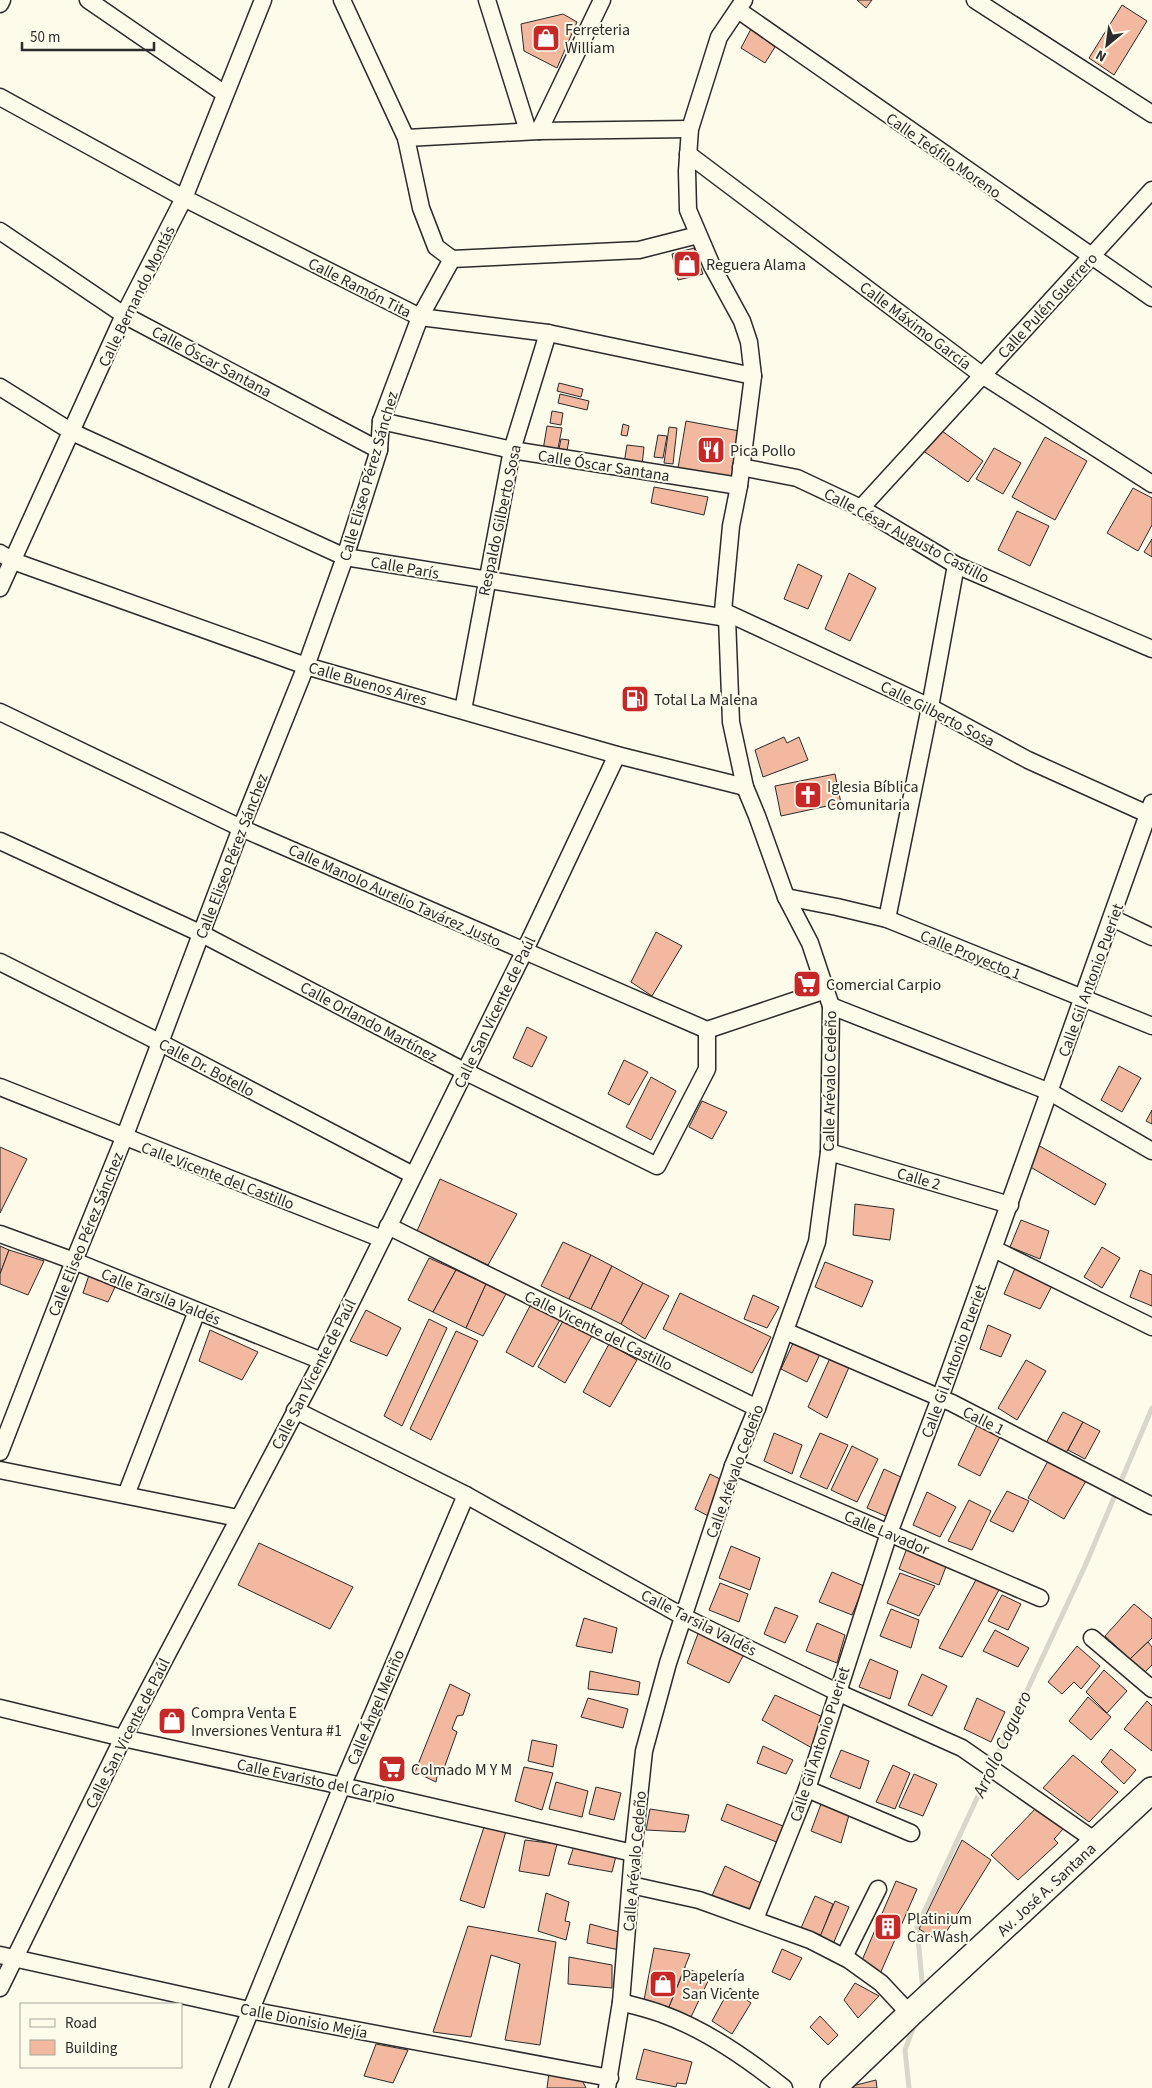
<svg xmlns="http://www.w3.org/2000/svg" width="1152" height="2088" font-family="'Source Sans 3',sans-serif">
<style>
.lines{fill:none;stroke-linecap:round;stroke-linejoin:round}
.stream{stroke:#d8d7c9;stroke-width:5}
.building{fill:#f2b8a0;stroke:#2b2b2b}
.minor-casing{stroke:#2b2b2b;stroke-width:19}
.primary-casing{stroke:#2b2b2b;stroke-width:28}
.minor{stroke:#fdfbea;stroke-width:16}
.primary{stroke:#fdfbea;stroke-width:25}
.labels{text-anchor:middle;stroke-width:4;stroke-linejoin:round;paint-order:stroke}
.poi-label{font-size:16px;fill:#2b2b2b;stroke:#fdfbea;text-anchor:start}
.street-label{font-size:16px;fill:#2b2b2b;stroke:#fdfbea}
.water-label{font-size:18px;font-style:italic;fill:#2b2b2b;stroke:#fdfbea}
</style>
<rect width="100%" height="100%" fill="#fdfbea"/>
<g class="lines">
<!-- stream -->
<g class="stream">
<path d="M923 1991 917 1927 1085 1566 1152 1408"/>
<path d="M909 2088 905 2050 915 2023"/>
</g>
</g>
<!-- building -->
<g class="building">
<path d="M857 0H872L866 8Z"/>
<path d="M1122 5 1147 21 1114 75 1089 58Z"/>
<path d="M563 14 577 22 557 68 524 51 521 24Z"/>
<path d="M751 29 775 47 765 63 741 48Z"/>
<path d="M694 248 703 274 678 280 672 254Z"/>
<path d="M559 383 583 389 581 397 557 391Z"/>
<path d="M560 394 589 401 587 410 558 403Z"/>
<path d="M552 411 563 413 561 425 550 423Z"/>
<path d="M686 421 745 432 736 478 678 468Z"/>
<path d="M623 424 629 426 627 436 621 435Z"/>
<path d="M547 426 562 428 557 453 543 450Z"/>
<path d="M669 427 677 428 673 464 664 463Z"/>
<path d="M938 428 983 461 968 482 922 450Z"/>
<path d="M658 435 667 436 663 458 654 457Z"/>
<path d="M1045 437 1087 461 1055 520 1012 497Z"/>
<path d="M561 439 569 440 566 456 558 454Z"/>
<path d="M627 445 644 447 642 465 624 463Z"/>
<path d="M994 448 1021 463 1003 494 976 479Z"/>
<path d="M654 487 708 497 704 515 651 503Z"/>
<path d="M1133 488 1152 498V525L1138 551 1107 533Z"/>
<path d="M1017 511 1049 526 1030 566 998 550Z"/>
<path d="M1152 539V557L1144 552Z"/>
<path d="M798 564 822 576 808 609 784 599Z"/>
<path d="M849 573 876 588 850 641 825 629Z"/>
<path d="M784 737 787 743 799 737 808 760 763 777 755 750Z"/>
<path d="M835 774 841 803 781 816 775 786Z"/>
<path d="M656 932 682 946 652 996 631 982Z"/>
<path d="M527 1027 547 1037 532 1067 513 1058Z"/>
<path d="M624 1060 648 1072 629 1105 608 1094Z"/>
<path d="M1119 1066 1141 1078 1122 1112 1101 1100Z"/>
<path d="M651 1077 676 1091 651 1140 626 1127Z"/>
<path d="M702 1101 727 1112 712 1139 689 1127Z"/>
<path d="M1152 1110V1124L1146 1121Z"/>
<path d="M1038 1145 1106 1184 1095 1205 1027 1165Z"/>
<path d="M0 1147 27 1159 0 1213Z"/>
<path d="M440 1179 517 1214 488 1265 417 1231Z"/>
<path d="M855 1204 894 1209 890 1240 853 1235Z"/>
<path d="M1021 1220 1049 1231 1040 1259 1010 1247Z"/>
<path d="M563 1242 591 1255 569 1299 541 1286Z"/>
<path d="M0 1246 9 1250 0 1274Z"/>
<path d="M1102 1247 1120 1258 1102 1288 1084 1277Z"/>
<path d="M9 1250 44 1261 28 1295 0 1284V1274Z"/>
<path d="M591 1255 612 1266 591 1309 569 1299Z"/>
<path d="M429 1258 456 1270 433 1312 408 1300Z"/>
<path d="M825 1262 873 1281 862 1307 815 1287Z"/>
<path d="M612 1266 643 1283 621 1324 591 1309Z"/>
<path d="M1016 1266 1053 1284 1040 1309 1004 1294Z"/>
<path d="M456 1270 486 1284 466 1328 433 1312Z"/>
<path d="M1140 1270 1152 1275V1306L1130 1297Z"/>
<path d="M89 1275 115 1287 108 1302 83 1293Z"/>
<path d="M643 1283 669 1296 645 1339 621 1324Z"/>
<path d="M486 1284 506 1294 483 1336 466 1328Z"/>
<path d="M680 1293 771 1337 752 1373 663 1329Z"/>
<path d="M753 1295 779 1307 767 1328 744 1319Z"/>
<path d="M531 1304 560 1320 533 1367 506 1352Z"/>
<path d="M366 1310 401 1328 387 1356 350 1341Z"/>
<path d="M429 1319 447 1328 402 1426 384 1416Z"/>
<path d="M564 1319 592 1336 565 1383 538 1367Z"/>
<path d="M988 1325 1011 1335 1001 1357 980 1349Z"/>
<path d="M210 1330 258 1352 242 1380 199 1361Z"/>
<path d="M456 1331 478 1341 431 1440 410 1429Z"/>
<path d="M794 1341 820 1354 807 1382 781 1369Z"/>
<path d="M609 1344 637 1360 610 1407 583 1392Z"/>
<path d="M830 1358 850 1365 827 1418 808 1407Z"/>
<path d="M1026 1360 1046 1371 1017 1420 998 1408Z"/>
<path d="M1063 1412 1083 1422 1066 1453 1046 1443Z"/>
<path d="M1083 1422 1100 1431 1085 1459 1068 1450Z"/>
<path d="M978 1423 1001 1435 980 1476 958 1465Z"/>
<path d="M774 1433 802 1445 792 1474 764 1461Z"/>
<path d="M820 1433 848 1445 827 1489 800 1477Z"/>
<path d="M852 1446 878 1459 857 1502 831 1490Z"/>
<path d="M1048 1461 1086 1481 1064 1519 1028 1498Z"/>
<path d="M884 1469 905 1479 888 1517 867 1508Z"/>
<path d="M710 1474 724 1481 710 1517 695 1509Z"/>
<path d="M1007 1491 1029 1501 1013 1532 990 1521Z"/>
<path d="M927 1492 956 1507 940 1537 913 1525Z"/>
<path d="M969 1500 991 1511 972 1550 948 1541Z"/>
<path d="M259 1543 353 1587 330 1629 238 1585Z"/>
<path d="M731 1546 760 1558 750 1590 719 1578Z"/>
<path d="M907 1548 947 1564 939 1585 899 1569Z"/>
<path d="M832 1572 864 1586 852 1615 819 1602Z"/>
<path d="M900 1573 935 1586 919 1616 887 1603Z"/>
<path d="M977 1578 1000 1588 962 1657 939 1648Z"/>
<path d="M720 1583 748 1594 739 1622 709 1610Z"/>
<path d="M1002 1595 1021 1604 1008 1630 988 1621Z"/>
<path d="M1134 1604 1152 1619V1638L1130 1659 1105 1636Z"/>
<path d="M775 1607 798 1616 785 1643 764 1634Z"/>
<path d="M891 1609 919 1620 911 1648 880 1636Z"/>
<path d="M584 1618 617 1628 612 1653 576 1646Z"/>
<path d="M817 1623 845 1635 837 1663 806 1651Z"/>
<path d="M995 1630 1029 1648 1018 1667 983 1651Z"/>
<path d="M699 1631 744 1654 729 1683 687 1663Z"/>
<path d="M1148 1642 1152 1647V1665L1144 1673 1130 1659Z"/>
<path d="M1077 1646 1100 1666 1081 1689 1074 1682 1062 1694 1048 1682Z"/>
<path d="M870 1659 898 1671 890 1699 859 1687Z"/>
<path d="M1104 1670 1127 1691 1107 1713 1086 1692Z"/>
<path d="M590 1671 640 1682 638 1695 588 1689Z"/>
<path d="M922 1674 947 1686 932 1716 908 1705Z"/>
<path d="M450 1684 470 1694 463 1715 457 1716 452 1729 457 1732 443 1771H438L436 1782 415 1772Z"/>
<path d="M775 1695 825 1718 812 1748 762 1720Z"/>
<path d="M1088 1697 1111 1717 1091 1740 1069 1721Z"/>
<path d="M588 1698 628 1709 623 1728 581 1717Z"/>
<path d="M977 1698 1005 1712 991 1742 964 1729Z"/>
<path d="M1147 1701 1152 1706V1751L1124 1729Z"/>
<path d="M532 1740 557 1745 553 1767 528 1761Z"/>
<path d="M763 1746 793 1760 786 1774 757 1763Z"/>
<path d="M1111 1749 1136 1770 1124 1784 1101 1762Z"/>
<path d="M841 1750 869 1761 860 1789 830 1777Z"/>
<path d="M1073 1755 1118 1792 1089 1822 1043 1788Z"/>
<path d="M893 1765 910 1773 895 1809 876 1802Z"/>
<path d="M524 1767 553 1773 542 1810 515 1801Z"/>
<path d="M914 1774 937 1784 923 1816 899 1807Z"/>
<path d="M556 1782 588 1791 582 1817 549 1809Z"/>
<path d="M596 1787 621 1793 614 1820 589 1814Z"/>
<path d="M727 1804 788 1828 779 1843 721 1820Z"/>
<path d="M821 1804 849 1815 841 1843 811 1831Z"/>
<path d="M1039 1805 1064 1828 1054 1839 1058 1843 1018 1880 991 1855Z"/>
<path d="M650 1809 689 1815 685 1832 646 1830Z"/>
<path d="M485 1824 506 1831 484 1908 460 1900Z"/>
<path d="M525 1840 557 1844 549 1876 519 1871Z"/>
<path d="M962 1840 991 1860 940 1942 919 1929Z"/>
<path d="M574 1846 616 1856 612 1872 568 1864Z"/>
<path d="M725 1866 763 1884 750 1913 711 1898Z"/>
<path d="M896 1881 917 1889 880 1974 860 1965Z"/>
<path d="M546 1893 569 1902 565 1921 570 1922 566 1940 538 1931Z"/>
<path d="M815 1896 833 1904 821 1935 801 1928Z"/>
<path d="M835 1901 849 1907 833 1944 819 1939Z"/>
<path d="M590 1924 623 1933 619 1950 587 1943Z"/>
<path d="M468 1926 556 1942 540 2045 505 2040 520 1964 491 1955 471 2037 433 2032Z"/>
<path d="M654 1948 690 1954 669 2007 644 2000Z"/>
<path d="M782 1949 802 1958 790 1980 772 1972Z"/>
<path d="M569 1957 612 1965V1988L568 1984Z"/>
<path d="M685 1968 710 1977 691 2017 669 2007Z"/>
<path d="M855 1983 879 1996 858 2018 844 2000Z"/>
<path d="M730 1988 751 2003 732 2034 712 2021Z"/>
<path d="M820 2016 838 2035 828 2045 810 2027Z"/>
<path d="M376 2044 408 2050 393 2083 364 2076Z"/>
<path d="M644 2049 692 2062 686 2084 677 2083 676 2087 636 2079Z"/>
<path d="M549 2073 582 2080 586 2088H547Z"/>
<path d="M876 2080 877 2088H852V2086Z"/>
</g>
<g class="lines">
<defs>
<g id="minor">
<path d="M88 0 225 94"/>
<path d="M342 0 406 138 421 208 436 247 452 259 639 250 698 235"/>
<path d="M487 0 528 131"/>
<path d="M975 0 1152 114"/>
<path d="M0 4 2 0"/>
<path d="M738 10 1152 298"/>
<path d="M0 97 184 198 420 317 548 333 753 376"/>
<path d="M539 131 602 0"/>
<path d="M406 138 539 131 690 129"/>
<path d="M688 154 982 375 1152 484"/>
<path d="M0 231 124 315 379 450"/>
<path d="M0 387 72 432 345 557 727 618"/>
<path d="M381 421 512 450 739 486"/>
<path d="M741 467 797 478 861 508 956 565 1152 649"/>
<path d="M861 508 1152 190"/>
<path d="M0 553 13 561 306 666 617 755 745 787"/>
<path d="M0 588 124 315 184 198 263 0"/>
<path d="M723 611 930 707 1028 760 1152 816"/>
<path d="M463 710 512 450 548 333"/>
<path d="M0 712 241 828 707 1030 826 990"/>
<path d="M0 841 202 934 464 1071 657 1166 707 1069V1030"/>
<path d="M786 897 837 907 887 919 1152 1026"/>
<path d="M1112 918 1152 937"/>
<path d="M887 919 930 707 956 565"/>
<path d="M0 962 159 1042 413 1175"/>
<path d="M831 1006 1050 1092 1152 1151"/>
<path d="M0 1087 382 1239"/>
<path d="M829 1152 1010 1205"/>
<path d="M388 1226 757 1408"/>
<path d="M0 1234 74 1261 322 1361"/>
<path d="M994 1249 1152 1327"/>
<path d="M785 1331 952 1403 1152 1506"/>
<path d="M295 1410 466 1495 684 1617 837 1692 962 1748 1097 1842"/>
<path d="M0 1452 74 1261 124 1138 241 828 306 666 345 557 379 450 381 421 420 317 452 259"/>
<path d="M733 1466 1040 1598"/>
<path d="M0 1470 238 1518"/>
<path d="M126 1495 197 1311"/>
<path d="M1092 1638 1152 1689"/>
<path d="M0 1708 123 1738 342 1786 633 1853"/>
<path d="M807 1789 911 1833"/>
<path d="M631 1885 699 1900 810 1940 849 1960 881 1983 910 2014"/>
<path d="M755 1919 807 1789 889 1533 940 1398 1152 803"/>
<path d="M0 1955 249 2010 610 2078"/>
<path d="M844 1957 878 1889"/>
<path d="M0 1988 123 1738 322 1361 524 952 617 755"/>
<path d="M621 2002C635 2006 649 2009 662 2014 707 2030 748 2059 784 2088"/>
<path d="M219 2088 342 1786 466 1495"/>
<path d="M607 2088 621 2002 633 1853 644 1751 668 1663 733 1466 757 1408 817 1242 829 1152 831 1006 810 943 786 897 757 816 745 787 731 722 727 618 723 611 731 526 739 486 753 376 749 342 742 321 712 266 688 210 687 171 690 129 719 37 744 0"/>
</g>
<path id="primary" d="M833 2088 910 2014 1152 1790"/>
</defs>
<!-- minor casing -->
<use href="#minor" class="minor-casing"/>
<!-- primary casing -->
<use href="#primary" class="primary-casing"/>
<!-- minor -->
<use href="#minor" class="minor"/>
<!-- primary -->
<use href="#primary" class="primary"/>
</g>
<!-- icons -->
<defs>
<symbol id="shop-square" viewBox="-11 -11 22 22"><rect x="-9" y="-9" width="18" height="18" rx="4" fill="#c62828" stroke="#fdfbea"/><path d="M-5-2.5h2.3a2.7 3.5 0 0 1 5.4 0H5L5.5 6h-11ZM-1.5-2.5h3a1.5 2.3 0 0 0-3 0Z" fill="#fff"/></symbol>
<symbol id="restaurant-square" viewBox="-11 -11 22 22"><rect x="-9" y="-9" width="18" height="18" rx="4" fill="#c62828" stroke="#fdfbea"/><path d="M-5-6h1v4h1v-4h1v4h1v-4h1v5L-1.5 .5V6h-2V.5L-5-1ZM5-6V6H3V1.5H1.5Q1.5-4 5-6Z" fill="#fff"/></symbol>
<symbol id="fuel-square" viewBox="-11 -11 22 22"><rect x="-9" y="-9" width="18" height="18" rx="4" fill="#c62828" stroke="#fdfbea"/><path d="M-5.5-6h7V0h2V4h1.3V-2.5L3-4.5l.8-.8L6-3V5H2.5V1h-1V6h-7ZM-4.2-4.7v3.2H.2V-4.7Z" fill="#fff"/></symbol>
<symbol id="church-square" viewBox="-11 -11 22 22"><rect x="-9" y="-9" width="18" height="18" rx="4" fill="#c62828" stroke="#fdfbea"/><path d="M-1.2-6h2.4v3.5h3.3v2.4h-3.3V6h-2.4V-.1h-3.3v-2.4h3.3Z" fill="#fff"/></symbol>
<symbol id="supermarket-square" viewBox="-11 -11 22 22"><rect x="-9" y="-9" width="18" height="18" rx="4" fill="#c62828" stroke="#fdfbea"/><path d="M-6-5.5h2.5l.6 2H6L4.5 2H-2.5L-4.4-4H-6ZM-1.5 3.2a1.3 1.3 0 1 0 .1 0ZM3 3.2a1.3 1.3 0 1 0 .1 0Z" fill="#fff"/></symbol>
<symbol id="building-square" viewBox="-11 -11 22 22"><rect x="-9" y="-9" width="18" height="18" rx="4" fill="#c62828" stroke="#fdfbea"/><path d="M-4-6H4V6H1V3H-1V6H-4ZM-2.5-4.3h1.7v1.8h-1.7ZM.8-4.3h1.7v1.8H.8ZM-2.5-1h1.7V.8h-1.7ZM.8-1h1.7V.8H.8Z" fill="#fff"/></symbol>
</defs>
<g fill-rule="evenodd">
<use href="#shop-square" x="530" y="22" width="32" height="32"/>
<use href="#shop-square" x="671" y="248" width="32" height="32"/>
<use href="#restaurant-square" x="695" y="434" width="32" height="32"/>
<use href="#fuel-square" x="619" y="683" width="32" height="32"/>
<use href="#church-square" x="792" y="779" width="32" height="32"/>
<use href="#supermarket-square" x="791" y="968" width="32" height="32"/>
<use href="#shop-square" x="156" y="1705" width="32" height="32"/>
<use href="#supermarket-square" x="376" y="1753" width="32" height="32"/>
<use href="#building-square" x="872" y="1911" width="32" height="32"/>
<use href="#shop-square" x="647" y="1968" width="32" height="32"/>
</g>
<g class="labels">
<!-- poi labels -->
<g class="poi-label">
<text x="565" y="35">Ferreteria<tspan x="565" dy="18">William</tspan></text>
<text x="706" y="270">Reguera Alama</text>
<text x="730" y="456">Pica Pollo</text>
<text x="654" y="705">Total La Malena</text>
<text x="827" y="792">Iglesia Bíblica<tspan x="827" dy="18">Comunitaria</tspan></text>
<text x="826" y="990">Comercial Carpio</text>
<text x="191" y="1718">Compra Venta E<tspan x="191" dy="18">Inversiones Ventura #1</tspan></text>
<text x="411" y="1775">Colmado M Y M</text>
<text x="907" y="1924">Platinium<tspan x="907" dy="18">Car Wash</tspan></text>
<text x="682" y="1981">Papelería<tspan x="682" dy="18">San Vicente</tspan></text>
</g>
<!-- street labels -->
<g class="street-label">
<text transform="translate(944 155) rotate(35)" y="6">Calle Teófilo Moreno</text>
<text transform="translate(360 287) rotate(27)" y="6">Calle Ramón Tita</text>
<text transform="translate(136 296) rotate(-64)" y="6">Calle Bernando Montás</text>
<text transform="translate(1047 305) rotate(-47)" y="6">Calle Pulén Guerrero</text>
<text transform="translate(916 325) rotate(37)" y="6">Calle Máximo García</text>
<text transform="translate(212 361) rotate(28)" y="6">Calle Óscar Santana</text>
<text transform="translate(604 465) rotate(9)" y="6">Calle Óscar Santana</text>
<text transform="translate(368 476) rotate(-74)" y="6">Calle Eliseo Pérez Sánchez</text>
<text transform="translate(499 520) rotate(-78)" y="6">Respaldo Gilberto Sosa</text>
<text transform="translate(907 535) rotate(28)" y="6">Calle César Augusto Castillo</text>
<text transform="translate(405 567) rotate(10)" y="6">Calle París</text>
<text transform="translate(368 683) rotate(16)" y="6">Calle Buenos Aires</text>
<text transform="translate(938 713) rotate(27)" y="6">Calle Gilberto Sosa</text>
<text transform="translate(231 856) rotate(-69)" y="6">Calle Eliseo Pérez Sánchez</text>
<text transform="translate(395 895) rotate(24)" y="6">Calle Manolo Aurelio Tavárez Justo</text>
<text transform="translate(971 954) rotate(22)" y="6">Calle Proyecto 1</text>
<text transform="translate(1090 980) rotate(-70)" y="6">Calle Gil Antonio Pueriet</text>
<text transform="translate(494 1012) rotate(-64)" y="6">Calle San Vicente de Paúl</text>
<text transform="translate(369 1021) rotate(28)" y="6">Calle Orlando Martínez</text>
<text transform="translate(207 1067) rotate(28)" y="6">Calle Dr. Botello</text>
<text transform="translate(829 1081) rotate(-89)" y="6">Calle Arévalo Cedeño</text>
<text transform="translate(218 1175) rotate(21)" y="6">Calle Vicente del Castillo</text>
<text transform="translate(919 1178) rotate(16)" y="6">Calle 2</text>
<text transform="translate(85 1234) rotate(-68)" y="6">Calle Eliseo Pérez Sánchez</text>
<text transform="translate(161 1296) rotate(22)" y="6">Calle Tarsila Valdés</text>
<text transform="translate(599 1330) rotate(26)" y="6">Calle Vicente del Castillo</text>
<text transform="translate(953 1361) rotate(-70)" y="6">Calle Gil Antonio Pueriet</text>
<text transform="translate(313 1374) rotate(-63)" y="6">Calle San Vicente de Paúl</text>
<text transform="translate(984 1420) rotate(27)" y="6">Calle 1</text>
<text transform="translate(734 1471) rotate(-70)" y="6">Calle Arévalo Cedeño</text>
<text transform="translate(887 1532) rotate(23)" y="6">Calle Lavador</text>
<text transform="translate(699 1622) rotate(27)" y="6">Calle Tarsila Valdés</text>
<text transform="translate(375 1707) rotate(-67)" y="6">Calle Ángel Meriño</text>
<text transform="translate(127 1733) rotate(-63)" y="6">Calle San Vicente de Paúl</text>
<text transform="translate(819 1744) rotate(-72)" y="6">Calle Gil Antonio Pueriet</text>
<text transform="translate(316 1780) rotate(12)" y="6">Calle Evaristo del Carpio</text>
<text transform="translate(634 1861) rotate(-85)" y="6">Calle Arévalo Cedeño</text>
<text transform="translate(1046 1889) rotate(-43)" y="6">Av. José A. Santana</text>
<text transform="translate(304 2020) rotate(11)" y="6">Calle Dionisio Mejía</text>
</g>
<!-- water labels -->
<g class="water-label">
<text transform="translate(1002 1744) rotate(-65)" y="6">Arrollo Caguero</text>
</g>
</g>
<!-- legend -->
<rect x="20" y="2003" width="162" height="65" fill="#fdfbea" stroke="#a9a89e"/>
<rect x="30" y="2019" width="25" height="8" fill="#fdfbea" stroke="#a9a89e"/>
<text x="65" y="2028" font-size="15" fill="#2b2b2b">Road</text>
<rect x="30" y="2040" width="25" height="15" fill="#f2b8a0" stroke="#a9a89e"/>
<text x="65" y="2053" font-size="15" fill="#2b2b2b">Building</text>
<!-- north arrow -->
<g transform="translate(1107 45) rotate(209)" stroke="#fdfbea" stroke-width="4" paint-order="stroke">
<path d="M0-4L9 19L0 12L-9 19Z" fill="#2b2b2b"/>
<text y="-8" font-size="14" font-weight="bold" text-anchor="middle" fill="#2b2b2b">N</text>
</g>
<!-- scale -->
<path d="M22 42v8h132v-8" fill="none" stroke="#2b2b2b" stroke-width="2.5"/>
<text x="30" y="42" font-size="15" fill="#2b2b2b" stroke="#fdfbea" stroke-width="4" paint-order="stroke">50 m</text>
</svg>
